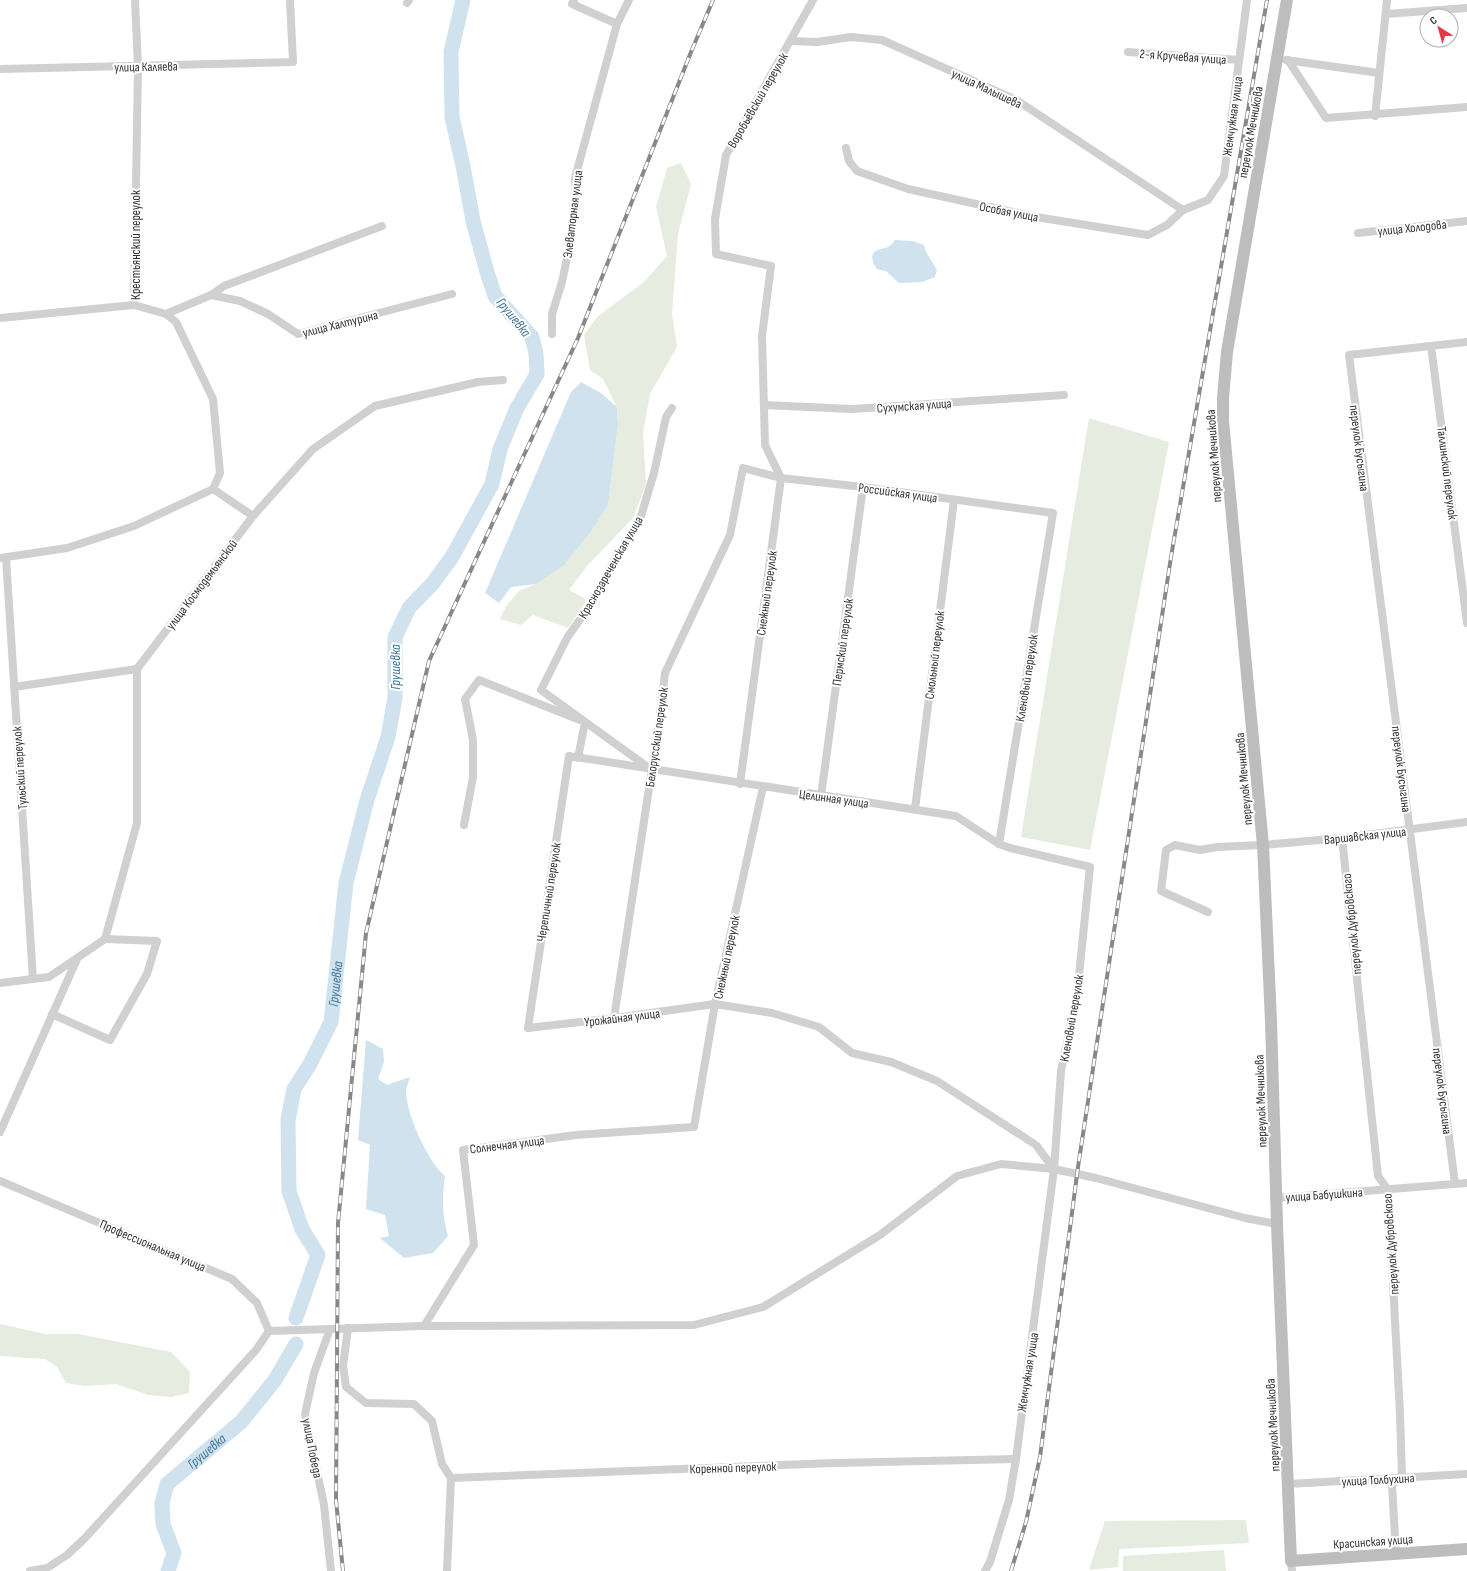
<svg xmlns="http://www.w3.org/2000/svg" width="1467" height="1571" font-family="'Sofia Sans Condensed',sans-serif">
<style>
.green{fill:#e6ecdf}
.water{fill:#cfe2ee}
.lines{fill:none;stroke-linecap:round;stroke-linejoin:round}
.river{stroke:#cfe2ee;stroke-width:15}
.street{stroke:#d0d0d0;stroke-width:8}
.secondary{stroke:#bdbdbd;stroke-width:12}
.rail-casing{stroke:#888;stroke-width:4}
.rail{stroke:#fff;stroke-width:2.5;stroke-dasharray:8;stroke-linecap:butt}
.labels{text-anchor:middle;stroke-width:4;stroke-linejoin:round;paint-order:stroke}
.street-label{font-size:13px;fill:#333;stroke:#fff}
.water-label{font-size:14px;font-style:italic;fill:#3f7597;stroke:#fff}
</style>
<rect width="100%" height="100%" fill="#fff"/>
<!-- green -->
<g class="green">
<path d="M681 163 691 184 678 234 672 314 677 347 650 394 643 433 646 484 633 518 587 566 569 590 587 600 568 628 533 615 521 625 500 619 505 608 519 591 536 584 608 505 618 424 617 407 603 379 590 370 584 335 598 316 644 282 667 256 656 207 667 168Z"/>
<path d="M1089 418 1169 442 1090 850 1021 837Z"/>
<path d="M0 1324 45 1334H78L171 1352 190 1372 189 1393 171 1397 148 1395 116 1384 84 1386 66 1383 57 1367 45 1359 0 1356Z"/>
<path d="M1246 1520 1249 1543 1119 1549 1118 1567 1089 1570 1105 1521Z"/>
<path d="M1224 1550 1226 1571H1123V1556Z"/>
</g>
<!-- water -->
<g class="water">
<path d="M895 240 913 241 924 245 926 252 937 270 935 277 922 282 899 283 886 271 877 269C872 263 869 253 878 250 881 248 884 249 888 247 890 246 893 243 895 240Z"/>
<path d="M581 382 601 393 617 407 618 424 608 505 591 531 564 565 536 584 511 587 499 603 485 593 571 392Z"/>
<path d="M366 1040 383 1049 384 1062 378 1079 387 1085 410 1077C409 1081 407 1086 406 1089 405 1112 428 1162 445 1176 442 1195 442 1217 448 1236L433 1253 404 1258 380 1238 389 1236 385 1215 366 1209 370 1145 358 1140Z"/>
</g>
<g class="lines">
<!-- river -->
<g class="river">
<path id="s1" d="M296 1318 318 1255 302 1229 289 1191 288 1120 294 1089 310 1064 331 1022 346 883 367 800 388 737 395 698V637L409 608 433 583 452 557 492 484 500 449 517 408 537 374 536 353 532 337 495 296 487 272 473 221 463 166 452 117 451 52 463 0"/>
<path id="s2" d="M168 1571 174 1553 163 1524 162 1503 167 1484 241 1422 275 1380 296 1344"/>
</g>
<!-- street -->
<g class="street">
<path d="M574 0 572 4 617 24"/>
<path d="M407 3 409 0"/>
<path d="M1386 14 1467 8"/>
<path d="M791 41 817 42 851 37 882 40 1018 101 1183 210"/>
<path d="M1128 52 1239 60"/>
<path d="M1286 60 1379 73"/>
<path d="M1288 60 1326 118 1467 107"/>
<path d="M0 69 293 62 290 0"/>
<path d="M1375 116 1387 0"/>
<path d="M846 148 849 161 857 171 908 189 1036 217 1148 235 1167 225 1183 210 1208 200 1224 176 1247 0"/>
<path d="M1358 233 1467 221"/>
<path d="M211 295 240 301 268 314 298 334 452 294"/>
<path d="M134 305 138 66 135 0"/>
<path d="M166 314 211 295 224 286 382 226"/>
<path d="M0 318 134 305 166 314 176 322 213 399 220 473 213 489 134 526 67 548 0 558"/>
<path d="M552 334V314L562 282 571 239 576 204 575 178 617 24 629 0"/>
<path d="M1431 346 1467 623"/>
<path d="M764 405 852 409 1064 395"/>
<path d="M213 489 253 516"/>
<path d="M6 558 33 979"/>
<path d="M14 687 137 669"/>
<path d="M649 768 541 690 567 638 595 598 609 570 641 516 654 473 666 417 672 408"/>
<path d="M740 784 781 478 765 445 762 336 771 266 716 254 715 219 726 155 813 0"/>
<path d="M821 796 863 487"/>
<path d="M915 809 954 500"/>
<path d="M464 825 473 777V740L465 699 479 680 585 722 578 758"/>
<path d="M1342 838 1378 1176 1388 1190 1400 1414 1402 1477 1392 1485 1396 1553"/>
<path d="M1208 912 1161 891 1166 850 1175 845 1200 850 1217 847 1263 845 1342 838 1467 822"/>
<path d="M0 983 49 977 105 939 137 823V669L253 516 313 449 375 406 478 382 503 380"/>
<path d="M52 1014 110 1040 147 974 157 941 105 939"/>
<path d="M614 1018 660 716 665 673 730 535 743 468 781 478 863 487 1053 513 999 844"/>
<path d="M0 1132 77 959"/>
<path d="M0 1181 232 1279 257 1303 269 1331 424 1326 694 1325 763 1307 880 1235 957 1176 1001 1164 1054 1169 1096 1178 1245 1218 1277 1224"/>
<path d="M1455 1184 1349 355 1467 342"/>
<path d="M1277 1198 1467 1183"/>
<path d="M424 1326 474 1245 463 1150 576 1135 694 1127 715 1004 763 787"/>
<path d="M348 1328 343 1366 346 1387 366 1403 414 1404 432 1421 442 1464 451 1478 447 1571"/>
<path d="M330 1329 314 1373 305 1414 324 1505 331 1571"/>
<path d="M451 1478 834 1463 1016 1459"/>
<path d="M1288 1484 1467 1474"/>
<path d="M1291 1561 1292 1571"/>
<path d="M30 1571 47 1568 67 1555 85 1538 256 1350 269 1331"/>
<path d="M985 1571 990 1562 1009 1500 1016 1459 1054 1169 1061 1071 1077 995 1090 867 1010 848 999 844 956 816 569 756 528 1028 614 1018 715 1004 772 1013 819 1027 852 1053 891 1062 937 1081 1036 1145 1054 1169"/>
</g>
<!-- secondary -->
<path class="secondary" d="M1287 0 1227 352 1223 398V421L1263 845 1271 1021 1277 1224 1291 1561 1467 1549"/>
<defs>
<g id="rail">
<path d="M343 1571 336 1500 338 1223 366 933 429 661 578 338 691 52 713 0"/>
<path d="M1011 1571 1026 1522 1040 1457 1078 1167 1171 557 1267 0"/>
</g>
</defs>
<!-- rail casing -->
<use href="#rail" class="rail-casing"/>
<!-- rail -->
<use href="#rail" class="rail"/>
</g>
<g class="labels">
<!-- street labels -->
<g class="street-label">
<text transform="translate(1183 56) rotate(4)" y="5">2-я Кручевая улица</text>
<text transform="translate(146 66) rotate(-1)" y="5">улица Каляева</text>
<text transform="translate(987 88) rotate(25)" y="5">улица Малышева</text>
<text transform="translate(757 100) rotate(-60)" y="5">Воробьёвский переулок</text>
<text transform="translate(1232 116) rotate(-82)" y="5">Жемчужная улица</text>
<text transform="translate(1250 132) rotate(-80)" y="5">переулок Мечникова</text>
<text transform="translate(1009 211) rotate(11)" y="5">Особая улица</text>
<text transform="translate(572 214) rotate(-83)" y="5">Элеваторная улица</text>
<text transform="translate(1412 227) rotate(-6)" y="5">улица Холодова</text>
<text transform="translate(135 245) rotate(-90)" y="5">Крестьянский переулок</text>
<text transform="translate(340 323) rotate(-14)" y="5">улица Халтурина</text>
<text transform="translate(914 405) rotate(-4)" y="5">Сухумская улица</text>
<text transform="translate(1360 448) rotate(83)" y="5">переулок Бусыгина</text>
<text transform="translate(1213 456) rotate(-94)" y="5">переулок Мечникова</text>
<text transform="translate(1448 473) rotate(83)" y="5">Таллинский переулок</text>
<text transform="translate(898 492) rotate(8)" y="5">Российская улица</text>
<text transform="translate(610 567) rotate(-60)" y="5">Краснозареченская улица</text>
<text transform="translate(201 584) rotate(-53)" y="5">улица Космодемьянской</text>
<text transform="translate(766 593) rotate(-82)" y="5">Снежный переулок</text>
<text transform="translate(842 642) rotate(-82)" y="5">Пермский переулок</text>
<text transform="translate(934 655) rotate(-83)" y="5">Смольный переулок</text>
<text transform="translate(1026 678) rotate(-81)" y="5">Кленовый переулок</text>
<text transform="translate(656 737) rotate(-82)" y="5">Белорусский переулок</text>
<text transform="translate(19 768) rotate(-94)" y="5">Тульский переулок</text>
<text transform="translate(1402 769) rotate(83)" y="5">переулок Бусыгина</text>
<text transform="translate(1243 779) rotate(-95)" y="5">переулок Мечникова</text>
<text transform="translate(834 798) rotate(8)" y="5">Целинная улица</text>
<text transform="translate(1365 835) rotate(-6)" y="5">Варшавская улица</text>
<text transform="translate(548 892) rotate(-81)" y="5">Черепичный переулок</text>
<text transform="translate(1351 924) rotate(-96)" y="5">переулок Дубровского</text>
<text transform="translate(726 957) rotate(-78)" y="5">Снежный переулок</text>
<text transform="translate(622 1017) rotate(-7)" y="5">Урожайная улица</text>
<text transform="translate(1071 1018) rotate(-80)" y="5">Кленовый переулок</text>
<text transform="translate(1443 1091) rotate(83)" y="5">переулок Бусыгина</text>
<text transform="translate(1260 1101) rotate(-92)" y="5">переулок Мечникова</text>
<text transform="translate(507 1144) rotate(-7)" y="5">Солнечная улица</text>
<text transform="translate(1324 1194) rotate(-4)" y="5">улица Бабушкина</text>
<text transform="translate(1390 1244) rotate(-94)" y="5">переулок Дубровского</text>
<text transform="translate(153 1245) rotate(23)" y="5">Профессиональная улица</text>
<text transform="translate(1027 1372) rotate(-81)" y="5">Жемчужная улица</text>
<text transform="translate(1272 1425) rotate(-93)" y="5">переулок Мечникова</text>
<text transform="translate(313 1448) rotate(79)" y="5">улица Победа</text>
<text transform="translate(733 1467) rotate(-2)" y="5">Коренной переулок</text>
<text transform="translate(1378 1479) rotate(-3)" y="5">улица Толбухина</text>
<text transform="translate(1373 1541) rotate(-4)" y="5">Красинская улица</text>
</g>
<!-- water labels -->
<g class="water-label">
<text transform="translate(514 317) rotate(51)" y="5">Грушевка</text>
<text transform="translate(395 667) rotate(-90)" y="5">Грушевка</text>
<text dy="5" stroke="none"><textPath href="#s1" startOffset="355">Грушевка</textPath></text>
<text dy="5" stroke="none"><textPath href="#s2" startOffset="142">Грушевка</textPath></text>
</g>
</g>
<!-- north arrow -->
<g transform="translate(1439 28) rotate(323)"><circle r="19" fill="#ffffff" stroke="#adadad"/>
<path d="M0-3L7 15L0 10L-7 15Z" fill="#e63946"/>
<text y="-6" font-size="11" font-weight="bold" text-anchor="middle" fill="#333333">С</text>
</g>
</svg>
